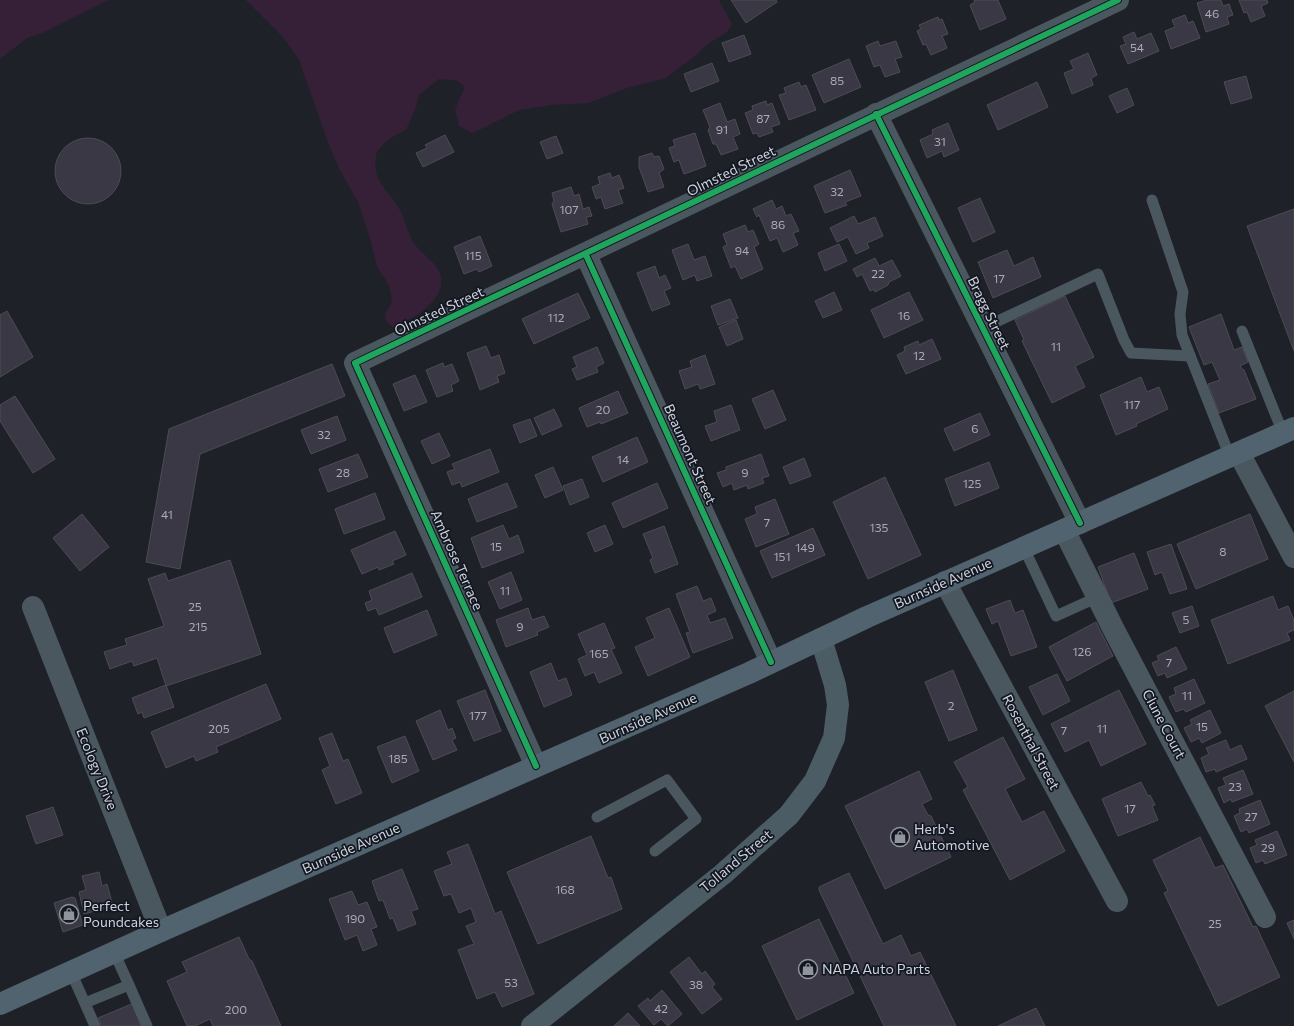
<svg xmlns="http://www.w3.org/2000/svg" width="1294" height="1026" font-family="Commissioner,sans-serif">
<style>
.green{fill:#362038}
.building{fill:#393844;stroke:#4c4d52}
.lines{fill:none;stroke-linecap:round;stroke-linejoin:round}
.lane{stroke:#4b575f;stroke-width:11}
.street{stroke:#4b575f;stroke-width:22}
.secondary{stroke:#4b5c65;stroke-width:22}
.primary{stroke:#50636f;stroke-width:22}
.cycleway-casing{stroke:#121721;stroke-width:8}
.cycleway{stroke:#20a55d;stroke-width:6}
.labels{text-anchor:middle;stroke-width:3.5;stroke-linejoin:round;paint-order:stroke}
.number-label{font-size:12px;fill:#a9acb4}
.street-label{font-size:14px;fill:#ced2da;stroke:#121721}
.poi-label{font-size:14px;fill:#ced2da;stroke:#121721;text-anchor:start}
</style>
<rect width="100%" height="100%" fill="#1e2128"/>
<!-- green -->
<g class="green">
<path d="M0 0H108L42 33 27 38 0 59Z"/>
<path d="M246 0H719L732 24 727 32 706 45 696 55 666 78 627 88 588 103 552 105 519 110 473 133 459 126 455 109 464 89 463 85 455 80 439 79 419 95 416 107 406 130 387 140 377 151C369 183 391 190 402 214 406 223 408 233 413 242 420 253 434 260 439 272 451 297 412 321 393 327L386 321 385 314 392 302 389 285 377 267 371 242 359 204 340 170 329 145 299 60 284 38Z"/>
</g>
<!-- building -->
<g class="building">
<path d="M731 0H776L777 2 746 23Z"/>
<path d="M974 0H998L1006 19 980 30 970 5 975 2Z"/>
<path d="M1207 0H1221L1223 6 1229 4 1233 15 1227 17 1229 24 1206 32 1197 3Z"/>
<path d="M1239 0H1267L1268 3 1261 6 1265 16 1251 22 1247 12 1244 13Z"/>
<path d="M1185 15 1188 23 1193 21 1200 38 1171 49 1165 31 1175 27 1172 20Z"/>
<path d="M938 17 939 20 942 19 948 34 942 36 947 48 931 55 926 44 923 45 917 31 921 29 919 25Z"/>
<path d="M1134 32 1137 39 1151 33 1159 51 1128 64 1120 46 1126 44 1123 37Z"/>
<path d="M744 35 751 54 729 62 722 43Z"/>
<path d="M878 41 880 46 896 41 902 57 895 59 900 72 885 77 880 65 874 67 866 46Z"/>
<path d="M1088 53 1097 75 1091 78 1093 85 1072 94 1064 73 1074 69 1070 61Z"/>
<path d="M849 59 861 87 824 103 812 75Z"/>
<path d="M712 63 719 81 691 92 684 74Z"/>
<path d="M1246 76 1252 98 1231 104 1224 82Z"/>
<path d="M799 82 801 87 806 85 816 110 789 120 779 95 786 93 784 88Z"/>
<path d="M1037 82 1048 107 998 130 987 105Z"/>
<path d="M1127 88 1134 105 1117 113 1109 96Z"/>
<path d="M766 101 767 105 772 103 780 124 771 127 773 132 759 137 757 133 753 134 745 113 753 110 752 106Z"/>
<path d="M720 103 727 122 735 119 740 134 733 137 738 149 721 155 716 144H713L708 130 710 127 703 110Z"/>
<path d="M948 123 959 150 944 157 942 151 927 158 920 140 933 134 932 130Z"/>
<path d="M695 133 706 166 684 174 679 160 674 162 669 148 675 146 673 140Z"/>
<path d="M445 135 454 152 423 167 416 153 427 148 425 145Z"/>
<path d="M556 136 563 153 547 159 540 142Z"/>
<circle cx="88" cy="171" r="33"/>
<path d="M652 153 654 157 659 156 664 169 659 173 664 187 648 192 639 167V157Z"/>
<path d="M850 170 861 196 845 202 847 205 825 213 814 186Z"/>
<path d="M610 173 612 178 619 175 624 188 618 190 623 203 605 209 601 197 596 199 592 187 600 184 598 177Z"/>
<path d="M571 187 574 196 579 194 583 209 589 207 592 216 586 217 588 224 561 232 552 204 554 201 552 193Z"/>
<path d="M980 198 995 232 973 242 958 208Z"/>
<path d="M772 200 776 209 782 206 786 216 791 214 799 231 793 233 798 245 783 252 777 238 770 241 759 215 757 217 753 209Z"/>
<path d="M1294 209V351L1247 226Z"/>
<path d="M854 216 858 224 875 217 883 236 867 243 869 248 856 254 848 237 837 242 830 228Z"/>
<path d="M745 225 748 232 753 230 759 244 754 247 763 269 741 279 735 266 731 268 723 247 727 245 723 234Z"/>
<path d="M480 236 492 266 479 272 477 269 464 274 454 247Z"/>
<path d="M688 244 694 260 705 256 712 276 697 281 695 275 683 280 672 250Z"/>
<path d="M839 244 847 261 825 271 818 253Z"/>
<path d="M1007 250 1014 266 1033 257 1041 277 993 298 978 262Z"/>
<path d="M875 258 879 266 892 260 901 276 889 282 888 285 875 292 874 289 870 291 862 274 857 277 853 269Z"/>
<path d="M655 266 659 278 665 275 671 288 664 291 670 304 652 311 637 273Z"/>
<path d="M834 292 842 310 823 318 815 301Z"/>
<path d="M909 292 923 320 884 338 871 310Z"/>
<path d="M578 293 590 318 534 344 522 319Z"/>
<path d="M1065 296 1094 357 1075 366 1085 387 1052 403 1022 341 1024 340 1015 320Z"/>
<path d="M730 299 738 318 718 325 711 306Z"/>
<path d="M7 311 33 357 0 377V315Z"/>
<path d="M1221 314 1234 350 1242 347 1248 362 1240 366 1242 369 1244 370 1256 399 1219 413 1208 384 1220 380 1212 362 1204 365 1189 327Z"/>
<path d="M736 320 743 339 727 346 719 327Z"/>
<path d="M932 339 941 359 906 374 897 355 905 351 904 347 918 341 919 345Z"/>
<path d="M486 346 491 358 499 355 505 373 497 376 499 382 480 390 467 353Z"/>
<path d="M597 347 604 363 596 367 598 372 577 380 572 369 577 367 573 357Z"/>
<path d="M705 355 715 384 700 389 698 384 685 389 679 371 692 367 690 361Z"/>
<path d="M443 363 444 367 452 364 459 381 451 385 453 391 437 397 426 370Z"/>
<path d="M332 364 345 396 200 454 180 569 146 562 169 429Z"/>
<path d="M415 375 427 402 404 411 393 384Z"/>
<path d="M1141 377 1147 392 1159 387 1168 409 1136 424 1137 426 1116 435 1100 395Z"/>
<path d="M773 390 786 420 765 429 752 399Z"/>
<path d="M618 391 628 413 601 424 600 422 587 427 579 408Z"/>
<path d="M15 396 55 459 33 473 0 421V405Z"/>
<path d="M731 405 740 430 711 441 705 426 717 422 714 411Z"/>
<path d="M554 409 562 426 542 435 534 418Z"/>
<path d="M980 413 990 435 954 451 944 429Z"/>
<path d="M337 416 346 440 311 454 301 430Z"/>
<path d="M530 419 537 436 520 443 513 425Z"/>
<path d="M439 433 450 456 432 464 421 441Z"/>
<path d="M637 437 648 462 603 482 592 457Z"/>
<path d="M490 449 499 472 462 487 460 482 452 485 447 472 455 469 452 464Z"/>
<path d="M358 454 368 477 328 492 319 469Z"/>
<path d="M761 454 769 476 762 478 764 483 748 489 747 485 734 490 732 483 723 487 717 473 726 470V467Z"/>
<path d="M804 458 811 476 790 484 783 467Z"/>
<path d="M989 462 999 488 955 506 945 479Z"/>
<path d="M553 467 563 490 545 498 535 475Z"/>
<path d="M885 477 921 555 868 579 833 502Z"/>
<path d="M582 479 589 497 570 505 563 486Z"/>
<path d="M507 483 517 507 477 522 468 499Z"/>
<path d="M657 483 668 508 623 528 612 503Z"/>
<path d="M375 493 385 519 344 534 335 509Z"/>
<path d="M775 499 789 534 756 547 745 519 757 514 755 507Z"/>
<path d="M82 514 109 547 80 571 53 538Z"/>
<path d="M1250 514 1268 559 1196 589 1177 544Z"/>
<path d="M503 525 509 539 518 535 524 552 482 568 471 538Z"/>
<path d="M605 525 613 544 595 552 587 533Z"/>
<path d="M664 526 678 564 655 573 650 560 653 558 643 534Z"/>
<path d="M813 528 825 555 772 578 760 551Z"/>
<path d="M395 531 406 555 392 561 394 564 379 570 378 567 362 574 351 550Z"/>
<path d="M1171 544 1187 589 1170 594 1162 572 1155 575 1147 552Z"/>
<path d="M1134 553 1148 589 1111 603 1098 567Z"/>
<path d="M230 560 261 654 166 686 157 658 134 666 132 661 110 669 104 652 127 645 125 639 164 626 148 579 165 573 168 581Z"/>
<path d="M511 572 522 600 500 609 488 582Z"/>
<path d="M412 573 422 597 379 615 376 608 368 611 365 603 372 600 369 591Z"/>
<path d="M697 586 703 601 711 598 716 611 707 615 710 623 725 618 733 638 693 653 686 633 690 632 676 594Z"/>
<path d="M1273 596 1278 610 1288 606 1294 620V630L1287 633 1290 640 1228 664 1211 620Z"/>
<path d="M1010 600 1015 613 1023 610 1037 647 1011 656 998 621 992 624 986 609Z"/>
<path d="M1192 606 1199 626 1180 633 1172 613Z"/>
<path d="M528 608 532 620 544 616 549 627 537 632 538 635 506 647 496 620Z"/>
<path d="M669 608 690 657 648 676 635 647 655 638 646 618Z"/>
<path d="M427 610 437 635 394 653 384 628Z"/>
<path d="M1096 622 1113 656 1067 681 1049 647Z"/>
<path d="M604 623 615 648 611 649 622 673 599 683 594 672 585 676 578 659 587 655 578 634Z"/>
<path d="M1176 647 1187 669 1167 678 1165 673 1158 676 1152 663 1159 660 1157 656Z"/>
<path d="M551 663 558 681 566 678 572 695 544 707 530 672Z"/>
<path d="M953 670 977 730 949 741 925 682Z"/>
<path d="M1057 674 1070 701 1043 715 1029 687Z"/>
<path d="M1194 679 1205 703 1186 712 1183 709 1176 712 1169 697 1176 694 1174 688Z"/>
<path d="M266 684 281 719 216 747 218 752 196 761 194 756 166 768 151 732Z"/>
<path d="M166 685 174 707 144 718 142 712 138 714 132 698Z"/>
<path d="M485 690 501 731 474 741 457 701Z"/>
<path d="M1119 690 1146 744 1101 766 1089 740 1065 752 1051 724Z"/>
<path d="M1294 691V762L1265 706Z"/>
<path d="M440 710 448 730 452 728 456 738 452 740 457 750 433 760 416 721Z"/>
<path d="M1210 710 1221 733 1202 743 1199 738 1191 742 1184 728 1192 724 1190 720Z"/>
<path d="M332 733 343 761 348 759 362 793 336 804 322 770 330 766 319 738Z"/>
<path d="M405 736 419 771 392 783 377 747Z"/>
<path d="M1003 737 1025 779 1005 789 1022 822 1044 811 1065 851 1010 880 963 790 968 787 954 762Z"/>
<path d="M1226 740 1230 750 1241 745 1247 759 1216 772 1215 769 1206 772 1201 758 1209 754 1206 748Z"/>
<path d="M1243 770 1253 794 1232 802 1231 799 1224 803 1218 788 1226 785 1223 778Z"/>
<path d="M919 771 932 799 922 804 928 815 931 816 951 857 885 889 845 806Z"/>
<path d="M1141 782 1148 796 1150 795 1155 805 1152 806 1158 820 1118 836 1102 799Z"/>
<path d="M1260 800 1270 824 1249 833 1247 829 1241 832 1234 816 1240 813 1239 809Z"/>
<path d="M53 807 63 835 36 844 26 816Z"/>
<path d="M1277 831 1287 855 1265 864 1263 860 1256 863 1250 848 1257 845 1255 840Z"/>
<path d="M591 836 608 878 611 877 622 909 538 944 507 872Z"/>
<path d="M1200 837 1215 868 1223 865 1253 927 1256 926 1280 977 1218 1006 1164 893 1168 891 1153 860Z"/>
<path d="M468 844 495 914 501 911 534 994 502 1007 495 992 477 999 458 950 474 944 466 926 476 922 471 908 459 913 451 894 444 896 434 871 452 864 447 852Z"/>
<path d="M402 869 418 909 411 911 416 924 398 931 393 918 390 919 383 900 379 901 372 881Z"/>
<path d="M99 872 102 886 107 884 113 906 84 914 79 892 86 890 82 876Z"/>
<path d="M849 873 883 944 901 935 911 956 920 952 956 1026H884L819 890V887Z"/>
<path d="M352 891 358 905 367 902 377 927 371 929 377 945 363 951 357 935 345 940 329 899Z"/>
<path d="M72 897 75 898 83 925 63 932 54 903Z"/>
<path d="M819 919 854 993 797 1020 762 946Z"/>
<path d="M1294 920V939L1287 923Z"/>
<path d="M239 937 249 959 252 961 281 1026H213L210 1019 195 1026H187L167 981 187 972 182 962Z"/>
<path d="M689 957 702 974 705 971 715 984 712 987 722 999 702 1014 670 972Z"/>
<path d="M662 990 682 1014 668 1026 661 1019 654 1025 638 1006 648 998 650 1001Z"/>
<path d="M134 1003 143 1026H102L98 1018Z"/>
<path d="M1036 1008 1045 1026H998Z"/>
<path d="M628 1013 640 1026H614Z"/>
</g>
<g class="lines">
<!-- lane -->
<g class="lane">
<path d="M1152 200 1183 292 1180 314 1182 335 1230 457"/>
<path d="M983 328 1098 274 1124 340 1131 353 1190 356"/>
<path d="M1242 331 1283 433"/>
<path d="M1024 548 1056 616 1098 597"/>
<path d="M597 817 667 780 696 819 655 851"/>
<path d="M71 972 95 1026"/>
<path d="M129 985 147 1026"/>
<path d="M85 1003 129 985 114 952"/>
</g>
<!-- street -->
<g class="street">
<path d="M876 114 1080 523"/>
<path d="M586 255 771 662"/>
<path d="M1239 453 1294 557"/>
<path d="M1064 530 1115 632 1265 917"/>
<path d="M945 582 1117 901"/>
<path d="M33 607 161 931"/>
<path d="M536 766 355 363C610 244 863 120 1118 0"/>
</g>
<!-- secondary -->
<path class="secondary" d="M532 1026 723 874 789 815 815 781 834 738 838 705 835 685 821 639"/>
<!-- primary -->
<path class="primary" d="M0 1004 161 931 749 673 867 617 1294 428"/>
<defs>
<g id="cycleway">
<path d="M876 114 1080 523"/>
<path d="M586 255 771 662"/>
<path d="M536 766 355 363C610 244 863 120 1118 0"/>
</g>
</defs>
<!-- cycleway casing -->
<use href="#cycleway" class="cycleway-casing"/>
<!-- cycleway -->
<use href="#cycleway" class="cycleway"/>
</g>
<!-- icons -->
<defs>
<symbol id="shop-ring" viewBox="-11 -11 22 22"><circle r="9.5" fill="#121721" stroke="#90949c" stroke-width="1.5"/><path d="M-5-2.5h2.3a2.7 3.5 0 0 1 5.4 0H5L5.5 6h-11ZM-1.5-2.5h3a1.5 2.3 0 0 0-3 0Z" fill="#90949c"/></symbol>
</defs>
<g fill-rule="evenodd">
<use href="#shop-ring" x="889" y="826" width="22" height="22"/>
<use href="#shop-ring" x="58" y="903" width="22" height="22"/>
<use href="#shop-ring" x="797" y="958" width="22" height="22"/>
</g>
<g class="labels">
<!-- number labels -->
<g class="number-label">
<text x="1212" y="18">46</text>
<text x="1137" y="52">54</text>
<text x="837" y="85">85</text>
<text x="763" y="123">87</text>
<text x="722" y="134">91</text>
<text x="940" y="146">31</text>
<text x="837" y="196">32</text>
<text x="569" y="214">107</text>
<text x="778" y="229">86</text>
<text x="742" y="255">94</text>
<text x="473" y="260">115</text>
<text x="878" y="278">22</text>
<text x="999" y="283">17</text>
<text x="904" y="320">16</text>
<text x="556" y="322">112</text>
<text x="1056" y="351">11</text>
<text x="919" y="360">12</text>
<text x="1132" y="409">117</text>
<text x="603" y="414">20</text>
<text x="975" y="433">6</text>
<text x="324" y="439">32</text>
<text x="623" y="464">14</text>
<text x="343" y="477">28</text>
<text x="745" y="477">9</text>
<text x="972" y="488">125</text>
<text x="167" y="519">41</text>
<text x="767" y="527">7</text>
<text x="879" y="532">135</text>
<text x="496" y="551">15</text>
<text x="805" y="552">149</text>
<text x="1223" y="556">8</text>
<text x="782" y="561">151</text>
<text x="505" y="595">11</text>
<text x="195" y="611">25</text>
<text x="1186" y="624">5</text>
<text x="198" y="631">215</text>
<text x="520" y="631">9</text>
<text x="1082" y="656">126</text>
<text x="599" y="658">165</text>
<text x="1169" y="667">7</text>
<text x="1187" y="700">11</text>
<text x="951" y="710">2</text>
<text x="478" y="720">177</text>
<text x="1202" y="731">15</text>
<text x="219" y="733">205</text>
<text x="1102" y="733">11</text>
<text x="1064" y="735">7</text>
<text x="398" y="763">185</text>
<text x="1235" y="791">23</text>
<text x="1130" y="813">17</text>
<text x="1251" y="821">27</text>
<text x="1268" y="852">29</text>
<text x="565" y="894">168</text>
<text x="355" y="923">190</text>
<text x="1215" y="928">25</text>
<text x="511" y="987">53</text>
<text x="696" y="989">38</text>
<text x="661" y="1013">42</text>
<text x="236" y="1014">200</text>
</g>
<!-- street labels -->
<g class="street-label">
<text transform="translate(731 171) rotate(-26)" y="5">Olmsted Street</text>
<text transform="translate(439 311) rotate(-25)" y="5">Olmsted Street</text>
<text transform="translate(989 313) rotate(64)" y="5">Bragg Street</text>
<text transform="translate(690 454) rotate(66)" y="5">Beaumont Street</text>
<text transform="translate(457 560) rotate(66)" y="5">Ambrose Terrace</text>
<text transform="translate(943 583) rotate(-24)" y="5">Burnside Avenue</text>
<text transform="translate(648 718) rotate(-24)" y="5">Burnside Avenue</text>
<text transform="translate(1164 724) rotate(62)" y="5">Clune Court</text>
<text transform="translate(1031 742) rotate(62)" y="5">Rosenthal Street</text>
<text transform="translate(97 769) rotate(68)" y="5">Ecology Drive</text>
<text transform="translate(351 848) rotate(-24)" y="5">Burnside Avenue</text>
<text transform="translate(736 861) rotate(-40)" y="5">Tolland Street</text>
</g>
<!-- poi labels -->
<g class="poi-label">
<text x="914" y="834">Herb's<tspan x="914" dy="16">Automotive</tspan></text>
<text x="83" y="911">Perfect<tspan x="83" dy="16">Poundcakes</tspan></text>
<text x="822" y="974">NAPA Auto Parts</text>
</g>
</g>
</svg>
